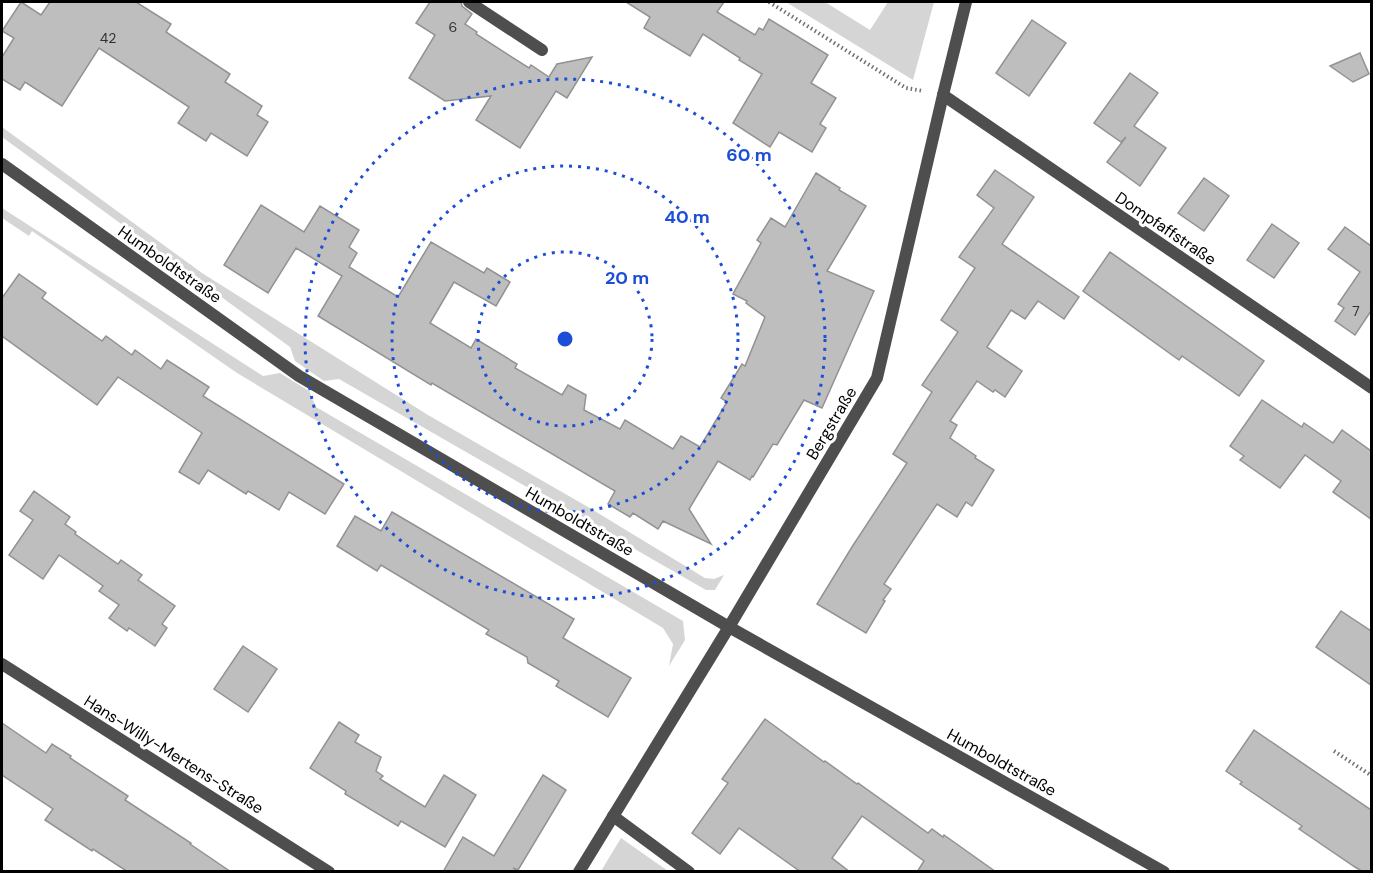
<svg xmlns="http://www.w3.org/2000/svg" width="1373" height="873" font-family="'DM Sans',sans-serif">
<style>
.green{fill:#d5d5d5}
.building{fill:#bebebe;stroke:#929292;stroke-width:1.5}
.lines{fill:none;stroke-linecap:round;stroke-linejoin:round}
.path{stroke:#707070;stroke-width:4;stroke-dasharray:1.5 3;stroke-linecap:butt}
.minor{stroke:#4e4e4e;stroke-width:12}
.ring{fill:none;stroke:#1d4ed8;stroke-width:3;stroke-dasharray:3 6}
.labels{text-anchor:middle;stroke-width:6;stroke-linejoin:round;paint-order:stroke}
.number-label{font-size:14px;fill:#303030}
.street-label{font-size:16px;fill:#000;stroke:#fff}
.centre{fill:#1d4ed8;stroke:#fff;stroke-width:3}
.ring-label{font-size:18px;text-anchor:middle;font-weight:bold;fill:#1d4ed8;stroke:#fff;stroke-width:6;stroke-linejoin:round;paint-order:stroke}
</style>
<rect width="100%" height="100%" fill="#fff"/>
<!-- green -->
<g class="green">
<path d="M786 2H825L870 30 888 2H934L913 80Z"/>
<path d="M2 127 202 273 428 415 588 507 705 578 714 579 724 575 715 590H706L339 379 324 381 295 361 290 347 2 137Z"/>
<path d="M2 208 263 376 280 373 309 391 316 407 683 621 685 640 669 666 673 644 663 628 237 373 32 231 29 236 2 218Z"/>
<path d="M621 838 668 871H601Z"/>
</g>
<!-- building -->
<g class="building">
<path d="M21 2 41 15 50 2H136L171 24 166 32 230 74 225 82 262 106 257 115 268 122 247 156 211 133 206 141 178 123 189 107 99 48 62 106 25 82 20 90 2 79V57L14 38 2 31Z"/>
<path d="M430 2H461L462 6 472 14 465 24 477 32 476 34 529 68 531 65 549 77 557 64 592 57 567 98 556 91 520 148 476 120 491 96 445 101 409 78 435 35 416 23Z"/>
<path d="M626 2H724L717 12 755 35 759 28 763 30 769 19 828 55 811 83 836 98 820 124 826 128 812 152 779 132 770 147 733 123 762 74 739 60 740 58 703 34 690 56 644 28 650 17Z"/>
<path d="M1032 20 1066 43 1029 96 996 73Z"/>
<path d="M1360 53 1369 74 1353 82 1330 66Z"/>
<path d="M1130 73 1158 93 1134 126 1166 148 1140 186 1107 162 1126 137 1121 142 1094 123Z"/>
<path d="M995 170 1034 197 1002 244 1079 297 1064 319 1038 301 1025 319 1011 310 987 347 1022 371 1005 397 995 390 993 392 977 381 950 421 957 425 950 438 976 456 975 458 994 470 972 506 966 502 957 517 937 504 884 584 891 589 883 600 885 601 866 633 817 604 852 547 907 463 893 454 932 392 922 385 958 332 941 320 975 268 959 257 994 208 977 195Z"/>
<path d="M816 173 840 188 839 190 866 206 827 271 874 291 822 408 804 400 777 445 773 444 753 477 752 476 750 480 718 461 689 509 711 544 663 521 658 529 633 513 630 517 608 504 615 491 432 383 431 385 318 316 342 276 296 248 268 293 224 265 261 205 304 232 320 206 359 230 349 247 357 253 349 267 398 297 431 242 484 273 487 268 510 282 496 306 454 282 430 323 471 348 476 339 517 364 515 368 562 395 568 385 586 395 584 410 620 429 625 420 673 449 681 436 700 447 727 402 721 398 742 364 745 366 765 317 746 303 747 301 733 294 761 243 757 240 771 218 785 227Z"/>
<path d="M1204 178 1229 196 1204 231 1178 213Z"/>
<path d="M1272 224 1299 243 1274 278 1247 260Z"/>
<path d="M1345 227 1371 246V311L1355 335 1335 321 1344 308 1338 304 1360 272 1328 249Z"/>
<path d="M1110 252 1264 361 1239 396 1182 356 1179 360 1083 291Z"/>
<path d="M19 274 46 293 42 298 102 341 106 336 132 355 135 350 161 369 167 360 209 387 203 396 344 484 325 514 289 492 279 510 248 491 246 494 208 470 199 484 179 472 202 433 118 377 97 405 2 336V298Z"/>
<path d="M1262 400 1302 427 1304 423 1333 443 1342 430 1371 451V519L1333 492 1341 481 1305 455 1280 488 1240 460 1244 456 1230 446Z"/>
<path d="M34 491 70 517 65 524 76 532 75 534 118 564 121 560 142 575 138 580 175 606 162 624 167 628 155 646 129 628 127 631 109 618 119 605 99 591 103 586 59 555 43 579 9 555 33 520 20 511Z"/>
<path d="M392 512 574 619 563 638 631 678 608 717 556 686 559 681 528 663 527 657 486 634 489 630 381 565 377 571 337 546 355 516 381 531Z"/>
<path d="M1341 611 1371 631V685L1316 647Z"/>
<path d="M243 646 277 669 248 712 214 689Z"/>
<path d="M765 719 824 762 825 761 857 784 858 783 928 833 932 829 943 837 944 835 996 872H917L924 861 862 816 832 858 850 872H801L739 828 720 854 692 833 728 783 722 779Z"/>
<path d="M339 722 359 735 355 742 381 757 376 771 383 776 380 779 425 807 444 775 476 795 445 847 401 821 398 826 345 794 346 791 310 768Z"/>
<path d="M2 723 46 753 52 744 71 756 70 758 128 796 125 800 191 843 190 844 231 872H128L93 849 92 851 45 820 53 809 2 775Z"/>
<path d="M1254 730 1371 810V872H1363L1355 867 1299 829 1302 826 1240 784 1242 782 1226 771Z"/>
<path d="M543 775 566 790 518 870 513 868 519 872H443L463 837 494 856Z"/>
</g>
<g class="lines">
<!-- path -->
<g class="path">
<path d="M769 2 906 88 923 91"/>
<path d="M1334 751 1372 776"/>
</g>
<!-- minor -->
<g class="minor">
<path d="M469 2 542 50"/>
<path d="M943 95 1372 388"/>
<path d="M2 164 299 376 729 627 1164 872"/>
<path d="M2 664 329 872"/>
<path d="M613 816 689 872"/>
<path d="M579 872 729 627 877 378 943 95 966 2"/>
</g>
</g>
<!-- distance rings -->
<g class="ring">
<circle cx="565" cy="339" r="87"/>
<circle cx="565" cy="339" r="173"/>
<circle cx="565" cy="339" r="260"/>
</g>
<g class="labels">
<!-- number labels -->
<g class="number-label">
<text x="453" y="32">6</text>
<text x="108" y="43">42</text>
<text x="1356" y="316">7</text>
</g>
<!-- street labels -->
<g class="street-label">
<text transform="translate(1166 228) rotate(34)" y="6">Dompfaffstraße</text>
<text transform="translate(170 264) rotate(35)" y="6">Humboldtstraße</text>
<text transform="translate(831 423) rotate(-59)" y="6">Bergstraße</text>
<text transform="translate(580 521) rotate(30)" y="6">Humboldtstraße</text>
<text transform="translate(174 754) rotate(32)" y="6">Hans-Willy-Mertens-Straße</text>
<text transform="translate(1002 762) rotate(29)" y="6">Humboldtstraße</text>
</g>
</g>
<circle cx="565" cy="339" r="9" class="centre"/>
<g class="ring-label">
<text x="749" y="161">60 m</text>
<text x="687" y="223">40 m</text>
<text x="627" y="284">20 m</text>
</g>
<!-- border -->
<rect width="1373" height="873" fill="none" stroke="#000000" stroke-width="6"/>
</svg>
